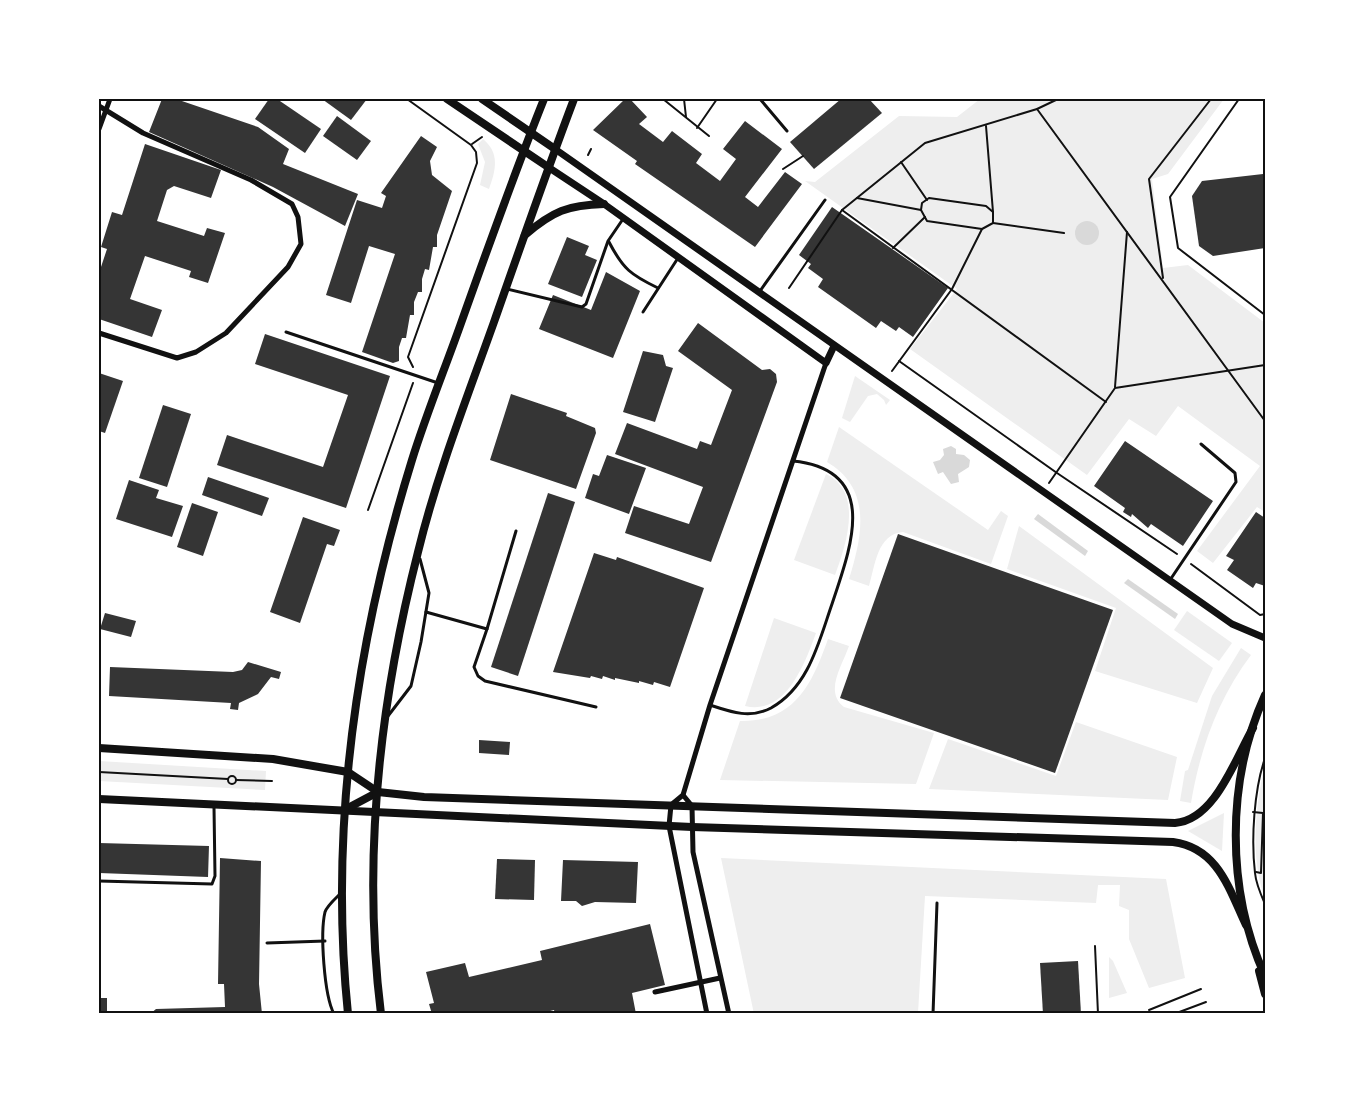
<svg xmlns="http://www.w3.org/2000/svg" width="1364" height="1113" font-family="'Noto Sans',sans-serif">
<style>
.green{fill:#eee}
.water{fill:#d9d9d9}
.building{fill:#353535}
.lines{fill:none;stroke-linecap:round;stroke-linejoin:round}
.path{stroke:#111;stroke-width:2}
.service{stroke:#111;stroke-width:3}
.minor{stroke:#111;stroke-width:5}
.tertiary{stroke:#111;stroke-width:7}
.primary{stroke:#111;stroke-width:8}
.neatline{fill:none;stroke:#111;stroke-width:2}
</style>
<rect width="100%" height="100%" fill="#fff"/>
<!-- green -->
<g class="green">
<path d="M980 99H1224L1168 174 1152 179 1163 268 1188 265 1265 323V512L1257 507 1213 563 1197 551 1260 466 1178 406 1156 436 1129 419 1087 475 910 349 957 289 805 181 815 182 899 116 957 117Z"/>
<path d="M483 139C500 153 496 170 489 189L480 185 485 162 478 144Z"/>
<path d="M855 376 890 400 886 405 884 400 877 394 868 396 850 422 842 418Z"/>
<path d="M839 427 988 530 1001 511 1008 516 991 564 903 532C877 534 875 566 869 586L849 579C862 537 873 489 827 462Z"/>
<path d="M826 474C864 492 846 545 835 575L794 560Z"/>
<path d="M1019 526 1213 668 1197 703 1095 671 1116 608 1007 569Z"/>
<path d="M1187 611 1232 643 1219 661 1174 630Z"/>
<path d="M774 618 816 633C805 663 786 716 745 706Z"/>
<path d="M828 639 849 646C842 666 824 692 844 707L934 733 916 784 720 780 740 721C795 722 812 684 828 639Z"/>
<path d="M1241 648 1251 655C1218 699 1200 749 1191 803L1180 801 1185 771 1188 770 1212 696Z"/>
<path d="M1076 722 1177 757 1168 800 929 789 948 739 1056 776Z"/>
<path d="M99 761 266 771 265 790 99 781Z"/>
<path d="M1265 765V899C1250 858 1255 806 1265 765Z"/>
<path d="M1224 813 1222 851 1188 831Z"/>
<path d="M721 858 1166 879 1185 978 1149 988 1129 939V910L1119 906 1120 885H1098L1096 903 925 896 918 1013 754 1014Z"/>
<path d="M1109 957 1113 961 1127 993 1109 998Z"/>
</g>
<!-- water -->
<g class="water">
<circle cx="1087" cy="233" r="12"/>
<path d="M951 446 956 449V454L964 455 970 460 969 467 958 474 959 482 951 484 943 472 938 474 933 462 940 460 944 455 943 449Z"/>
<path d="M1038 514 1088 551 1085 556 1034 519Z"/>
<path d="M1128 579 1178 614 1175 619 1124 583Z"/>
</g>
<!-- building -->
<g class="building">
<path d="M162 99H176L258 127 289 149 283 164 358 194 345 226 273 187 149 132Z"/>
<path d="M269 99H277L321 129 305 153 255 119Z"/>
<path d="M322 99H367L351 120Z"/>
<path d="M625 99H630L647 117 639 124 663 142 672 131 702 154 696 163 720 181 736 159 723 149 745 121 782 149 745 197 758 207 785 172 802 184 755 247 635 164 637 161 593 130Z"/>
<path d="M841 99H869L882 113 814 169 790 142Z"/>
<path d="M337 116 371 141 357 160 323 136Z"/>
<path d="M421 136 437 147 430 161 432 175 452 191 437 235V247H433L429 270 425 269 422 279V292H418L414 302V315H410L406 338H402L399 347V361L393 363 362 352 395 254 369 246 351 303 326 295 357 200 382 208 386 196 381 193Z"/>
<path d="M145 144 221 170 211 198 174 186 167 190 157 221 204 236 207 228 225 233 208 283 189 277 191 271 145 256 130 299 162 310 152 337 99 319V273L107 249 101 247 112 212 122 215Z"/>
<path d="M1263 174 1265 248 1213 256 1199 246 1192 196 1202 181Z"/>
<path d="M832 207 948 288 913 337 899 327 896 331 881 321 876 328 818 287 823 279 808 268 811 264 799 255Z"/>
<path d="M567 237 589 246 585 255 597 260 582 297 548 284Z"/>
<path d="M606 272 640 291 613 358 539 329 553 295 591 310Z"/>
<path d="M698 323 762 370 770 369 776 374 777 382 711 562 625 533 634 506 689 524 703 487 615 454 627 423 697 449 700 441 711 445 732 390 678 351Z"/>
<path d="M265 334 390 376 346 508 217 465 227 435 323 467 348 395 255 364Z"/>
<path d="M643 351 663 355 666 366 673 368 655 422 623 412Z"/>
<path d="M99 373 123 381 105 433 99 431Z"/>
<path d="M511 394 567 413 566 416 595 428 596 433 576 489 490 460Z"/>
<path d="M163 405 191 414 167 487 139 478Z"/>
<path d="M1125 441 1213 501 1183 546 1151 524 1148 528 1132 514 1131 517 1123 512 1125 508 1094 486Z"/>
<path d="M607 455 646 468 629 514 585 498 593 474 599 476Z"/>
<path d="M208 477 269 498 262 516 202 495Z"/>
<path d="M129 480 159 490 156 498 183 506 172 537 116 519Z"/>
<path d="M548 493 575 502 518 676 491 667Z"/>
<path d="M192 503 218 512 203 556 177 547Z"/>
<path d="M1256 512 1265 518V586L1256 583 1253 588 1227 570 1234 560 1226 556Z"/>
<path d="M303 517 340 530 334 546 327 544 300 623 270 612Z"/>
<path d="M898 534 1113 610 1055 773 840 698Z"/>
<path d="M594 553 616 560 617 557 704 588 670 687 654 682 653 685 639 681V683L615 678V680L603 676 602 679 591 676 590 678 553 672Z"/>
<path d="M105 613 136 621 131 637 100 629Z"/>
<path d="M248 662 281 672 279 679 271 677 258 694 239 703 238 710 230 709 231 703 109 696 110 667 233 672 242 670Z"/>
<path d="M479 740 510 742 509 755 479 753Z"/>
<path d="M99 843 209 846 208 877 99 873Z"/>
<path d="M220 858 261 861 259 984 262 1014H150L156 1009 225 1007 224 984H218Z"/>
<path d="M497 859 535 860 534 900 495 899Z"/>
<path d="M563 860 638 862 636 903 595 902 582 906 576 901H561Z"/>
<path d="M650 924 665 985 632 993 636 1014H555L554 1010 539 1014H432L429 1004 434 1003 426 972 465 963 469 977 542 960 540 951Z"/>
<path d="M1078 961 1081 1014H1043L1040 963Z"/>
<rect x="99" y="998" width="8" height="16"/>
</g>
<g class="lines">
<!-- path -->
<g class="path">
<path d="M407 99 471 145 476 152 477 163 408 357 413 367"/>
<path d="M663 99 709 136"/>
<path d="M684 99 686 117"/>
<path d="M1239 99 1170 197 1178 248 1265 315"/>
<path d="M1037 109 1265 421"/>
<path d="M986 126 993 212"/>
<path d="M697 128 717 99"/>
<path d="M472 144 482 137"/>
<path d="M588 155 591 149"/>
<path d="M901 162 927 200"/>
<path d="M783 169 803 156"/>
<path d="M857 198 921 210"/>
<path d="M929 198 986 206 993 212V223L982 229 927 221 921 210 922 203Z"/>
<path d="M842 210 1106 402"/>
<path d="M993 223 1064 233"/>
<path d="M893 248 925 217"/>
<path d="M1163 278 1149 179 1211 99"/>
<path d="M789 288 842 210 925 143 1037 109 1058 99"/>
<path d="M899 361 1057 473 1177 554"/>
<path d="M892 371 952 289 982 229"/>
<path d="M1115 387 1127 232"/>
<path d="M1049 483 1115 388 1265 365"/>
<path d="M368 510 413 383"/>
<path d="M1191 564 1260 615 1265 614"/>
<path d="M1265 758C1254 790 1251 839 1255 873 1256 884 1261 895 1265 904"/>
<path d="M99 772 228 779"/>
<circle cx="232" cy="780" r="4"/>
<path d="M236 780 272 781"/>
<path d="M1253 812 1263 813 1261 873 1256 872"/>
<path d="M1095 946 1098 1014"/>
<path d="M1149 1010 1201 989"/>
<path d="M1174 1014 1206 1002"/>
</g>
<!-- service -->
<g class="service">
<path d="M760 99 787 131"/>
<path d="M609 242C623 269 631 275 658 288"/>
<path d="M507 289 582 307 586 304 608 241 623 219"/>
<path d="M760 291 825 200"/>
<path d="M643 312 678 258"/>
<path d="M286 332 438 383"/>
<path d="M1170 580 1236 482 1235 473 1201 444"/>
<path d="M426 612 487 629 516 531"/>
<path d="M487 629 474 667 478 676 485 681 596 707"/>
<path d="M710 705C731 712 750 719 771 708 809 687 819 641 832 604 851 547 881 470 793 461"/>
<path d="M388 716 411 686 421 642 429 593 420 559"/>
<path d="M99 881 212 884 215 876 214 807"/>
<path d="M267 943 325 941"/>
<path d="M334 1014C324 995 320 933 325 912 327 906 335 899 340 894"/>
<path d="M933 1014 937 903"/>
</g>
<!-- minor -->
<g class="minor">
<path d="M99 106 143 133 251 180 292 204 298 217 301 244 288 267 226 333 196 352 177 358 99 333"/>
<path d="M99 129 110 99"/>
<path d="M683 795 692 806 693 852 729 1014"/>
<path d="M655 992 720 978"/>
<path d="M707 1014 669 826 671 805 683 795 710 705 826 363"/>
</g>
<!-- tertiary -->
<g class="tertiary">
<path d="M555 149 1232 624 1265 638"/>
<path d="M548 167 604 204 826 363 834 346"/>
</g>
<!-- primary -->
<g class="primary">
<path d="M447 99 548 167"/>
<path d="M482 99 555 149"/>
<path d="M525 235C553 211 568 205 604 204"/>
<path d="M1265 695C1226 781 1226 890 1265 976"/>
<path d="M99 748 273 759 348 772 378 792 424 797 1175 823C1215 820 1235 759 1253 728"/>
<path d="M99 799 692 827 1173 842C1218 848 1229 889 1246 925"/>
<path d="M346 809 378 792"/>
<path d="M1259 971 1265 994"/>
<path d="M348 1014C329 828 357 638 412 460 426 415 444 371 460 326 487 250 514 174 544 99"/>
<path d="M381 1014C362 861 380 701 418 552 437 474 467 398 494 322 520 248 546 173 574 99"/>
</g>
</g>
<!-- border -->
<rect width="1364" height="1113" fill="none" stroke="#ffffff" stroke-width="201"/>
<rect x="100" y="100" width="1164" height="912" class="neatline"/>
</svg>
